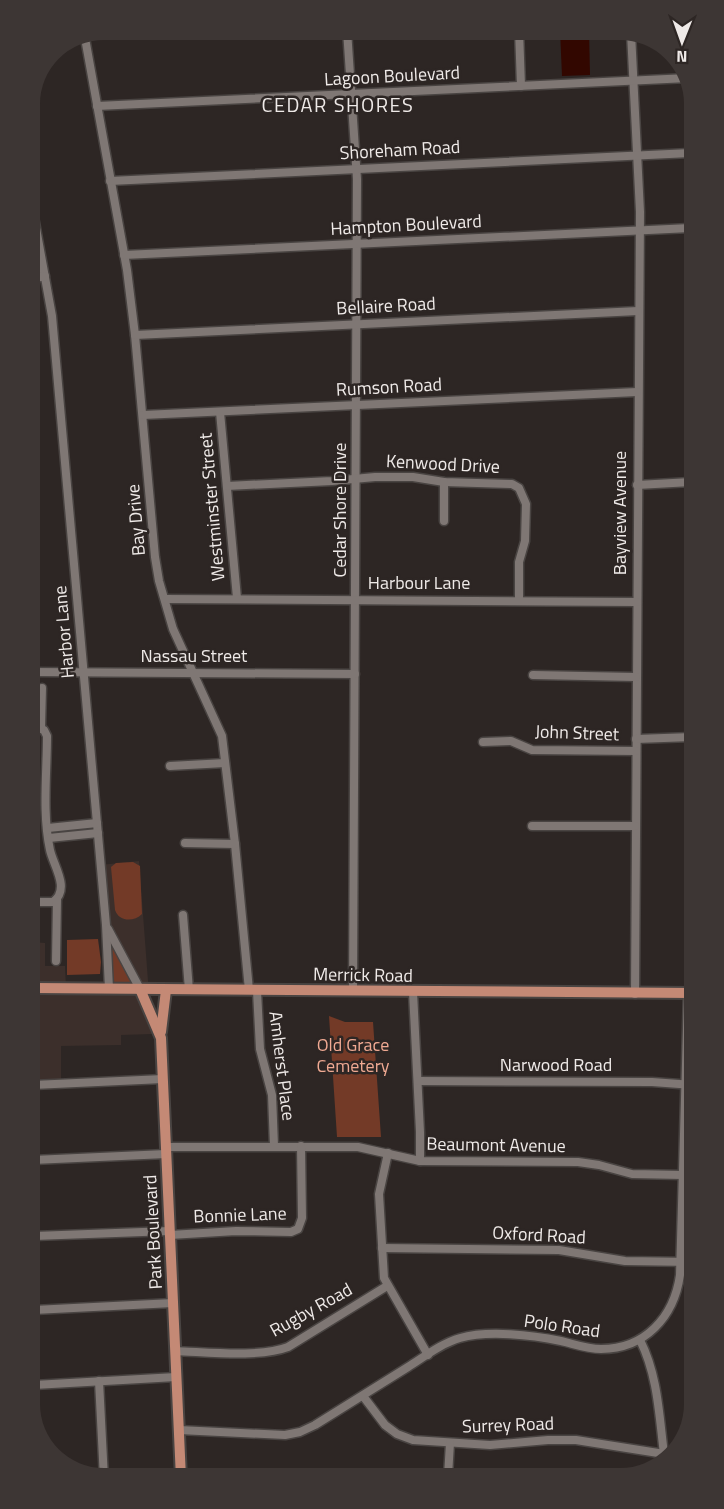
<svg xmlns="http://www.w3.org/2000/svg" width="724" height="1509" font-family="'Titillium Web',sans-serif">
<style>
.built{fill:#3c2f2b}
.green{fill:#733a27}
.water{fill:#320700}
.lines{fill:none;stroke-linecap:round;stroke-linejoin:round}
.minor-casing{stroke:#494442;stroke-width:11}
.major-casing{stroke:#494442;stroke-width:14}
.minor{stroke:#7f7774;stroke-width:8}
.major{stroke:#c48975;stroke-width:10}
.labels{text-anchor:middle;stroke-width:5;stroke-linejoin:round;paint-order:stroke}
.street-label{font-size:18px;fill:#efeae8;stroke:#2d2624}
.park-label{font-size:18px;fill:#f1aa93;stroke:#2d2624}
.neighbourhood-label{font-size:20px;letter-spacing:1.5px;fill:#efeae8;stroke:#2d2624}
</style>
<rect width="100%" height="100%" fill="#2d2624"/>
<!-- built -->
<path class="built" d="M139 861 152 1034 121 1035V1045L61 1046V1088L33 1089V942L45 943V966H65L66 988H107L100 865Z"/>
<!-- green -->
<g class="green">
<path d="M133 862 140 866 142 914C134 922 119 922 115 910L111 867 116 863Z"/>
<path d="M107 928 139 989 110 988Z"/>
<path d="M98 939 101 962 100 974 67 975V940Z"/>
<path d="M329 1016 345 1022H373L381 1137H337Z"/>
</g>
<!-- water -->
<path class="water" d="M560 30H589L590 75 562 76Z"/>
<g class="lines">
<defs>
<g id="minor">
<path d="M347 30 357 179 353 991"/>
<path d="M519 30 521 86"/>
<path d="M102 31 127 30"/>
<path d="M631 33 640 212 635 994"/>
<path d="M85 38 127 270 135 335 155 557 159 581 173 629 222 736 235 844 249 990"/>
<path d="M97 106 688 78"/>
<path d="M110 181 690 153"/>
<path d="M30 195 52 316 106 925 109 989"/>
<path d="M124 255 690 228"/>
<path d="M31 279 45 276"/>
<path d="M135 335 638 311"/>
<path d="M220 412 237 598"/>
<path d="M143 415 637 392"/>
<path d="M637 485 691 482"/>
<path d="M227 486 332 481 375 477H413L444 482 512 484 519 488 526 504 525 541 519 562V600"/>
<path d="M444 521V482"/>
<path d="M165 599 637 602"/>
<path d="M32 672 355 674"/>
<path d="M533 675 636 677"/>
<path d="M32 726 44 730 47 736C47 773 42 813 50 850 53 865 71 889 53 902H33"/>
<path d="M41 728 42 688"/>
<path d="M636 739 692 737"/>
<path d="M483 742 511 741 532 750 636 751"/>
<path d="M170 766 225 763"/>
<path d="M532 826H635"/>
<path d="M48 828 97 823"/>
<path d="M49 838 98 833"/>
<path d="M185 843 235 844"/>
<path d="M183 915 189 990"/>
<path d="M108 929 140 989"/>
<path d="M56 961 57 899"/>
<path d="M257 991 260 1049 272 1095 274 1146"/>
<path d="M413 992 420 1132V1161"/>
<path d="M418 1081 652 1082 693 1085"/>
<path d="M33 1085 163 1079"/>
<path d="M166 1147H358L420 1161 578 1162 599 1165 632 1174 683 1175"/>
<path d="M388 1153 379 1194 384 1278 428 1355"/>
<path d="M33 1160 166 1154"/>
<path d="M170 1235 236 1231 291 1232 298 1229 302 1218 301 1146"/>
<path d="M34 1236 170 1231"/>
<path d="M382 1248 559 1250 625 1261 693 1262"/>
<path d="M34 1310 173 1303"/>
<path d="M640 1340C658 1376 659 1415 664 1454"/>
<path d="M175 1351C207 1352 259 1358 288 1347L387 1286"/>
<path d="M99 1381 104 1479"/>
<path d="M34 1385 176 1377"/>
<path d="M363 1396 385 1425 397 1434 413 1440 490 1445 548 1440H576L671 1455"/>
<path d="M179 1430 285 1435 300 1432 315 1425C346 1406 377 1386 408 1367 424 1357 442 1343 460 1338 488 1330 532 1335 561 1341 574 1344 587 1349 601 1349 645 1349 674 1317 680 1275L688 993"/>
<path d="M448 1476 450 1443"/>
</g>
<g id="major">
<path d="M33 988 693 993"/>
<path d="M140 989 161 1038 181 1478"/>
<path d="M161 1032 166 990"/>
</g>
</defs>
<!-- minor casing -->
<use href="#minor" class="minor-casing"/>
<!-- major casing -->
<use href="#major" class="major-casing"/>
<!-- minor -->
<use href="#minor" class="minor"/>
<!-- major -->
<use href="#major" class="major"/>
</g>
<g class="labels">
<!-- street labels -->
<g class="street-label">
<text transform="translate(392 76) rotate(-3)" y="6">Lagoon Boulevard</text>
<text transform="translate(400 150) rotate(-3)" y="6">Shoreham Road</text>
<text transform="translate(406 225) rotate(-3)" y="6">Hampton Boulevard</text>
<text transform="translate(386 306) rotate(-3)" y="6">Bellaire Road</text>
<text transform="translate(389 387) rotate(-3)" y="6">Rumson Road</text>
<text transform="translate(443 464) rotate(3)" y="6">Kenwood Drive</text>
<text transform="translate(212 507) rotate(-95)" y="6">Westminster Street</text>
<text transform="translate(340 510) rotate(-90)" y="6">Cedar Shore Drive</text>
<text transform="translate(620 513) rotate(-90)" y="6">Bayview Avenue</text>
<text transform="translate(136 520) rotate(-95)" y="6">Bay Drive</text>
<text x="419" y="589">Harbour Lane</text>
<text transform="translate(64 632) rotate(-95)" y="6">Harbor Lane</text>
<text x="194" y="662">Nassau Street</text>
<text transform="translate(577 733) rotate(2)" y="6">John Street</text>
<text transform="translate(363 975) rotate(1)" y="6">Merrick Road</text>
<text x="556" y="1071">Narwood Road</text>
<text transform="translate(282 1066) rotate(83)" y="6">Amherst Place</text>
<text transform="translate(496 1145) rotate(1)" y="6">Beaumont Avenue</text>
<text transform="translate(240 1215) rotate(-2)" y="6">Bonnie Lane</text>
<text transform="translate(153 1232) rotate(-93)" y="6">Park Boulevard</text>
<text transform="translate(539 1235) rotate(3)" y="6">Oxford Road</text>
<text transform="translate(311 1310) rotate(-29)" y="6">Rugby Road</text>
<text transform="translate(562 1326) rotate(8)" y="6">Polo Road</text>
<text transform="translate(508 1425) rotate(-2)" y="6">Surrey Road</text>
</g>
<!-- park labels -->
<g class="park-label">
<text x="353" y="1051">Old Grace<tspan x="353" dy="21">Cemetery</tspan></text>
</g>
<!-- neighbourhood labels -->
<g class="neighbourhood-label">
<text x="338" y="112">CEDAR SHORES</text>
</g>
</g>
<!-- crop -->
<path d="M0 0H724V1509H0ZM104 40H620A64 64 0 0 1 684 104V1404A64 64 0 0 1 620 1468H104A64 64 0 0 1 40 1404V104A64 64 0 0 1 104 40Z" fill="#3d3634" fill-rule="evenodd"/>
<!-- north arrow -->
<g transform="translate(682 42) rotate(181)" stroke="#2d2624" stroke-width="4.5" paint-order="stroke">
<path d="M0-4.5L10 22L0 15L-10 22Z" fill="#efeae8"/>
<text y="-9" font-size="16" font-weight="bold" text-anchor="middle" fill="#efeae8">N</text>
</g>
</svg>
